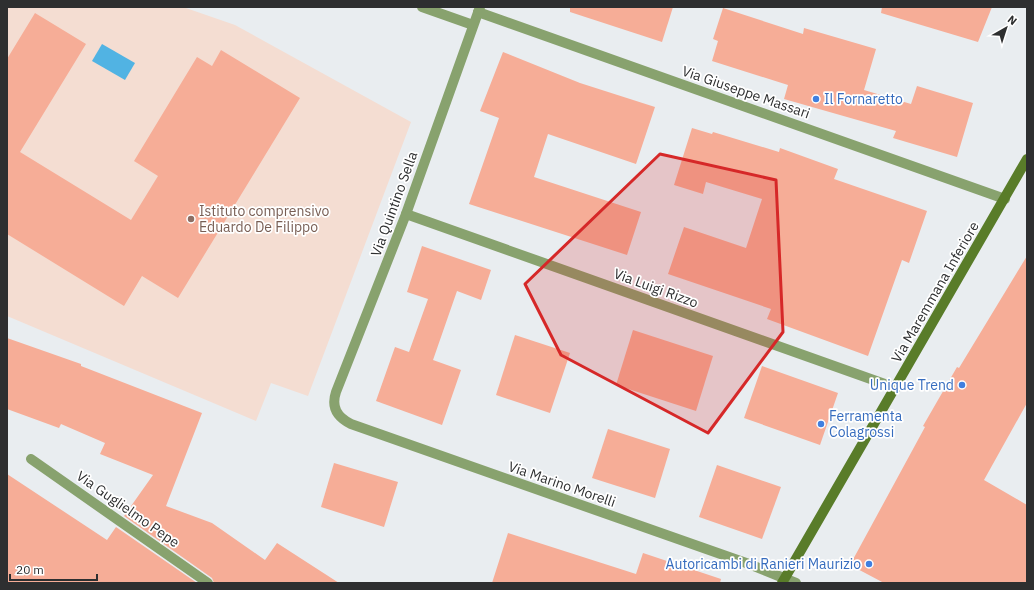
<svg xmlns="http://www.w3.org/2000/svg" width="1034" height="590" font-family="'IBM Plex Sans',sans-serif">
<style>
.education{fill:#f4ddd2}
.water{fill:#51b3e3}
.building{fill:#f6ad97}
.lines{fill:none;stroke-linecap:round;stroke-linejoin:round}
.street{stroke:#88a26e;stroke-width:10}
.secondary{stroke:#597c29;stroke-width:10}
.marked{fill:#d62828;fill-opacity:0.2;stroke:#d62828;stroke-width:3;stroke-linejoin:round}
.shop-dot{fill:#3f7fe0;stroke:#fff;stroke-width:1.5}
.education-dot{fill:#8d6e63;stroke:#fff;stroke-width:1.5}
.labels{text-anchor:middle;stroke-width:3.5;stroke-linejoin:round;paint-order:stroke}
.street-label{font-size:14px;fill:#2e2f30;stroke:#fff}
.shop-label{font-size:14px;fill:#366cbe;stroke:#fff;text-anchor:start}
.education-label{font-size:14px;fill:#785e54;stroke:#fff;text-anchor:start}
</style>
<rect width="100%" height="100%" fill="#e9edf0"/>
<!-- education -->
<path class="education" d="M7 7H183L235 25 411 122 308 396 271 383 256 421 7 316Z"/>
<!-- water -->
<path class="water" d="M102 44 135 63 125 80 92 61Z"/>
<!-- building -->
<g class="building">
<path d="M570 7H673L662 42 570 12Z"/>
<path d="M882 7H992L978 42 881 13Z"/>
<path d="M723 8 803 34 804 28 876 49 864 90 911 104 917 86 973 103 957 157 893 138 896 131 784 99 788 85 712 61 718 41 713 39Z"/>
<path d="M35 13 86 44 20 152 131 220 158 176 134 161 197 57 212 66 221 50 300 98 178 298 142 276 124 306 7 234V59Z"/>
<path d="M503 52 580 83 655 107 636 164 548 134 534 177 641 212 627 255 469 204 499 118 480 111Z"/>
<path d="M692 128 712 134 713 132 779 152 780 148 838 169 834 179 927 211 909 263 902 260 868 356 767 319 771 309 668 274 684 227 746 248 762 199 706 182 703 194 674 185Z"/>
<path d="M422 246 491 270 481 300 457 291 433 360 461 370 442 425 376 401 395 347 409 352 428 299 407 292Z"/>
<path d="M1027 256V403L984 480 1027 505V583H884L850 565 925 427 923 426 957 367 959 368Z"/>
<path d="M633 330 713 356 696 411 616 385Z"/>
<path d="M515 335 570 353 550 413 496 395Z"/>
<path d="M7 338 81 364V366L202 413 166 506 212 523 265 560 277 543 339 583H214L212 578 124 516 153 475 100 454 105 443 61 424 59 428 7 409Z"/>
<path d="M762 366 838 393 820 445 744 418Z"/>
<path d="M608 429 670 449 655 498 592 478Z"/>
<path d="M334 463 398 482 384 527 321 507Z"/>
<path d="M717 465 781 487 762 539 699 517Z"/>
<path d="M7 474 107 540 116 527 197 583H7Z"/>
<path d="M508 533 636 574 643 553 721 579 720 583H492Z"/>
</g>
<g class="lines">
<!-- street -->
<g class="street">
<path d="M422 7 473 25"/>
<path d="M480 7 406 214 336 392C331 407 337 417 351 424L749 564 796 583"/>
<path d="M478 12 1005 199"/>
<path d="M406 214 896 388"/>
<path d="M31 459 208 583"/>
</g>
<!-- secondary -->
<path class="secondary" d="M782 583 1027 159"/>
</g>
<!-- marked area -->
<path class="marked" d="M660 154 776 180 783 332 708 433 561 355 525 284Z"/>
<!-- markers -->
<g class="shop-dot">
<circle cx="816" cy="99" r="4"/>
<circle cx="962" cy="385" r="4"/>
<circle cx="821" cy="424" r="4"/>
<circle cx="869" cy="564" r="4"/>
</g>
<circle class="education-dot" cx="191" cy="219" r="4"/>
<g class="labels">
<!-- street labels -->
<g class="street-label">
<text transform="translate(746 92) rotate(19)" y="5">Via Giuseppe Massari</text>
<text transform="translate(394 204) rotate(-70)" y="5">Via Quintino Sella</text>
<text transform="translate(656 288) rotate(20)" y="5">Via Luigi Rizzo</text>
<text transform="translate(935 292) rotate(-60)" y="5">Via Maremmana Inferiore</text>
<text transform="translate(562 484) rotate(19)" y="5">Via Marino Morelli</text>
<text transform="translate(128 509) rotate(35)" y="5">Via Guglielmo Pepe</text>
</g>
<!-- shop labels -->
<g class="shop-label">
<text x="824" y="104">Il Fornaretto</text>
<text x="954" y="390" text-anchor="end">Unique Trend</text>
<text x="829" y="421">Ferramenta<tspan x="829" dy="16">Colagrossi</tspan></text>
<text x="861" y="569" text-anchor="end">Autoricambi di Ranieri Maurizio</text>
</g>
<!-- education labels -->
<g class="education-label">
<text x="199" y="216">Istituto comprensivo<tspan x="199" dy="16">Eduardo De Filippo</tspan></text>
</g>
</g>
<!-- border -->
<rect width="1034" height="590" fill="none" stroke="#2e2f30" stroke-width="16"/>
<!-- north arrow -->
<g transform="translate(1006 28) rotate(39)" stroke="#ffffff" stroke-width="3" paint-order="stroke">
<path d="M0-3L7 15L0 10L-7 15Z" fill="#2e2f30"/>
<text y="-6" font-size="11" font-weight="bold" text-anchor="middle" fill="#2e2f30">N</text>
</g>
<!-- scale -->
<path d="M10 574v6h87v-6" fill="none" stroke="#2e2f30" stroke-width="2"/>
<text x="16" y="574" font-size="12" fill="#2e2f30" stroke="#ffffff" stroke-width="3" paint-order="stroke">20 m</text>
</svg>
